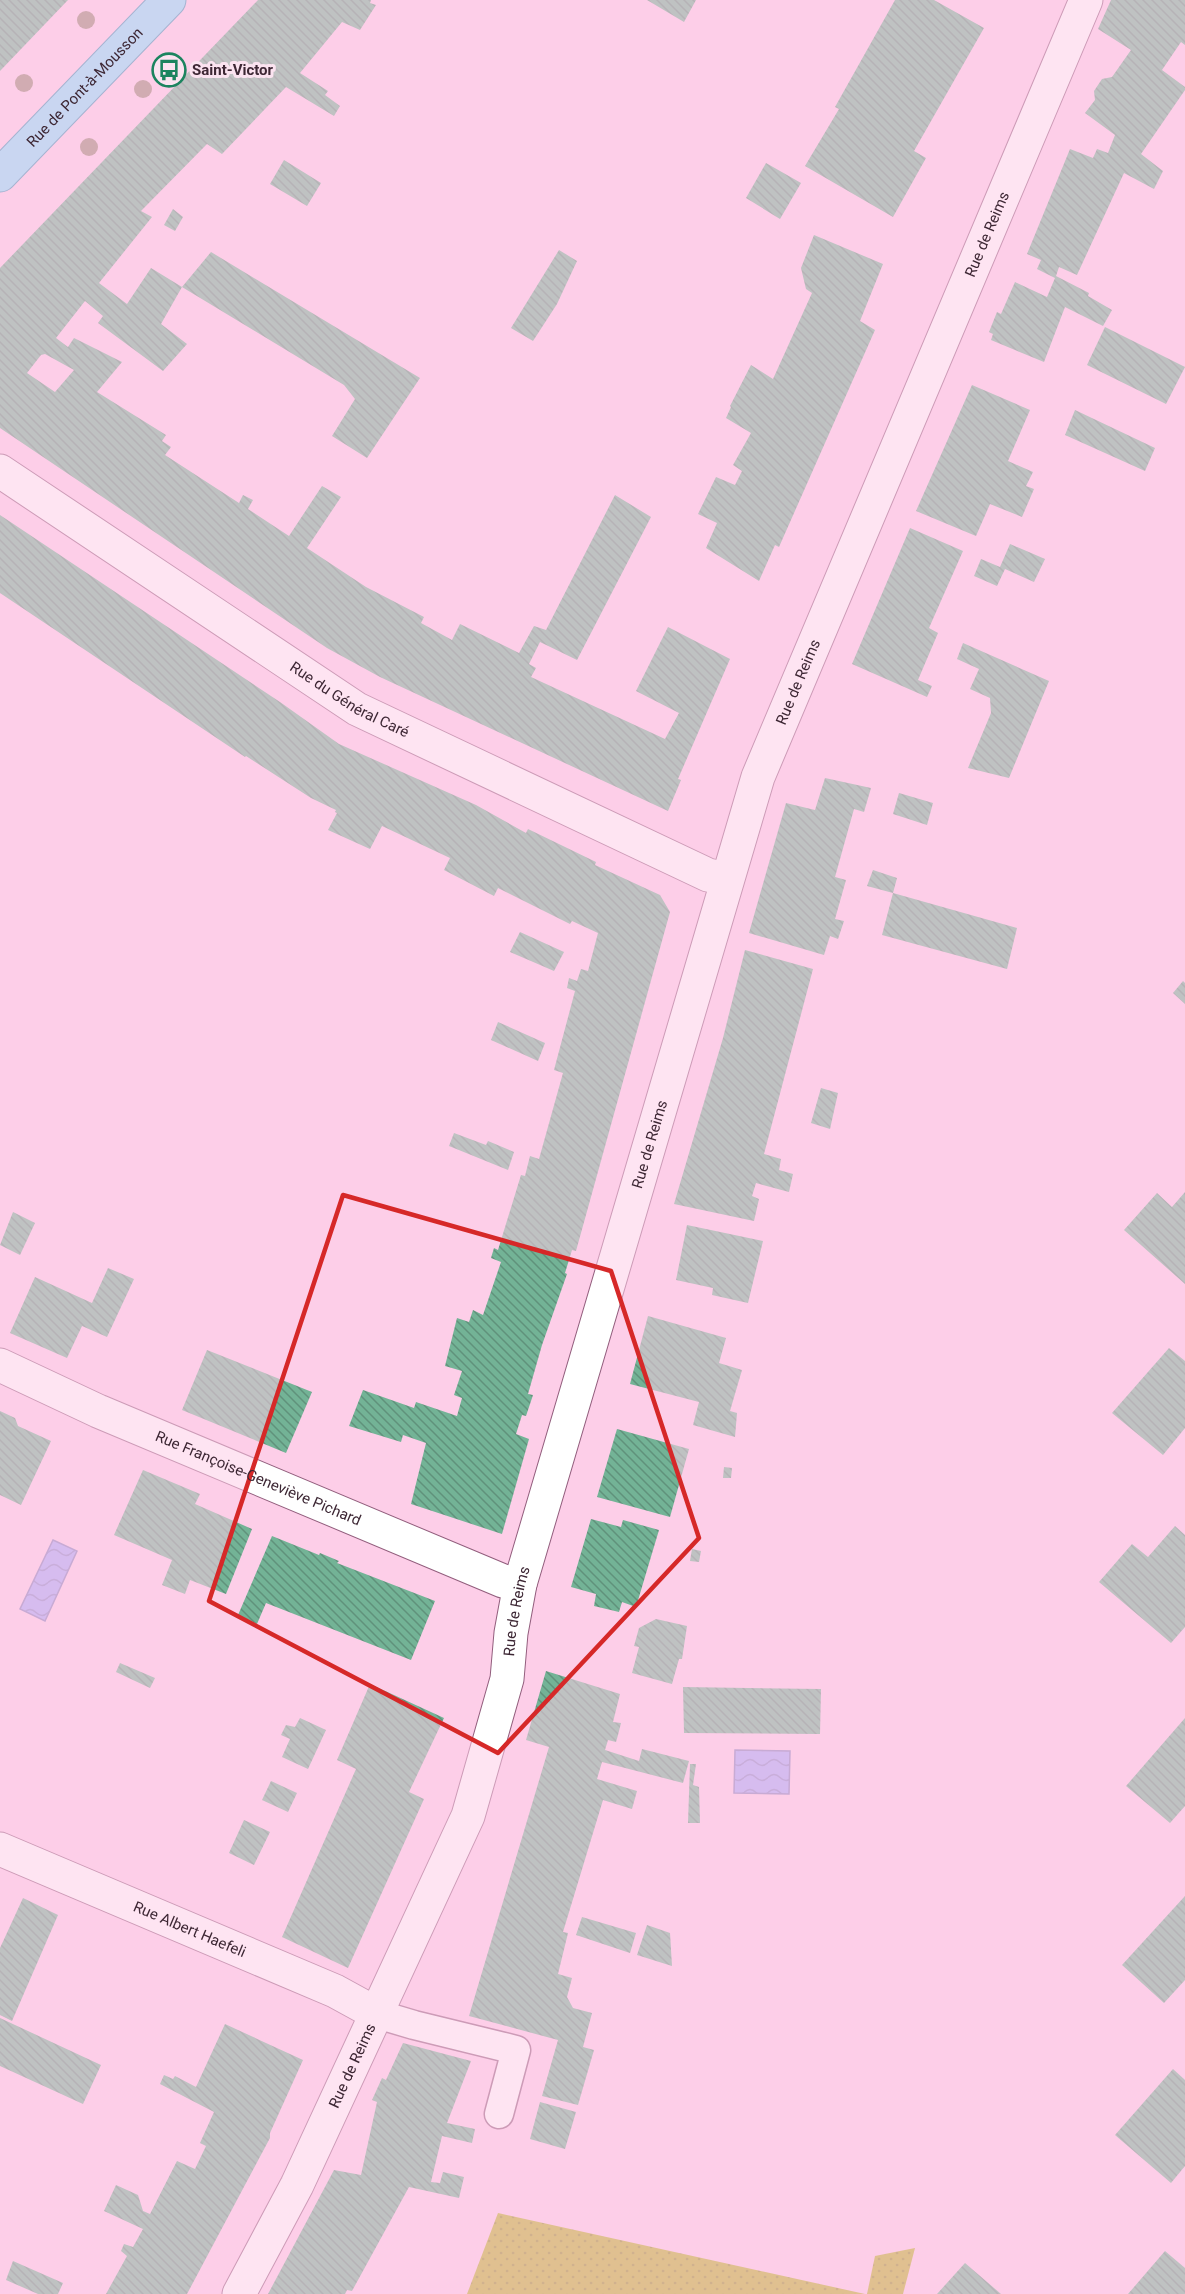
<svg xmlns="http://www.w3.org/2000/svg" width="1185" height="2294" font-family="Roboto,sans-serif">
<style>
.park{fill:url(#park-dots)}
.water{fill:url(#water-waves);stroke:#8780bd;stroke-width:1.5}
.building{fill:url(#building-back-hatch);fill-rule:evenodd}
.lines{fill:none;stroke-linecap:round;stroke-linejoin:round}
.service-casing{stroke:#925e7d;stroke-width:31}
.minor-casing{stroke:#925e7d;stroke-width:35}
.primary-casing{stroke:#3c93b5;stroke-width:35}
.service{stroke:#fff;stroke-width:28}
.minor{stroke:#fff;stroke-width:33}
.primary{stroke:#89e1fd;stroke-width:33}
.tree{fill:#9b8372}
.marked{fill:none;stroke:#d62828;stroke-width:4.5;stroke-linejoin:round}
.labels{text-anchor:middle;stroke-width:6;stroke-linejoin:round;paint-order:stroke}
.poi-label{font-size:15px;font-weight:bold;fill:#3d2734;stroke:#fbe3f0;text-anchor:start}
.street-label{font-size:15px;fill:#3d2734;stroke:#fbe3f0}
</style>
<defs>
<pattern id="park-dots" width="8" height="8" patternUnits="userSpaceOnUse" patternTransform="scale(1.5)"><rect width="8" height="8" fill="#bcb027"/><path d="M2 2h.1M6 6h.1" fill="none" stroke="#9a8f22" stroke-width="1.8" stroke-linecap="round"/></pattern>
<pattern id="water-waves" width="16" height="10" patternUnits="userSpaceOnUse" patternTransform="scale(1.5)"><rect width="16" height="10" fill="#a7a6f8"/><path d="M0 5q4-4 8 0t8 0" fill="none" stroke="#8987ca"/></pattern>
<pattern id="building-back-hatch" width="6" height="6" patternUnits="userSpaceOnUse" patternTransform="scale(1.5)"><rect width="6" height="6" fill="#73b396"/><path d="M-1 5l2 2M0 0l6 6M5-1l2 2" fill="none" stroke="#60927b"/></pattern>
</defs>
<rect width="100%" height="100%" fill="#fdcee8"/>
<!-- park -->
<g class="park">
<path d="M498 2213 865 2294H467Z"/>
<path d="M915 2248 903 2294H867L875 2256Z"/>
</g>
<!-- water -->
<g class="water">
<path d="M53 1540 77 1551 45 1621 20 1609Z"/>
<path d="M735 1750 790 1751 789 1794 734 1793Z"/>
</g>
<!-- building -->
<g class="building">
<path d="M0 0H68L0 71Z"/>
<path d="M258 0H371L370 3 376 5 360 30 342 22 300 73 328 91 325 95 340 106 334 116 286 87 222 154 207 144 141 211 152 217 99 283 127 304 151 268 182 287 211 252 420 378 367 458 332 436 355 399 344 385 182 287 161 324 187 344 163 371 98 323 103 316 85 301 56 338 68 347 74 338 122 362 97 392 166 435 162 441 171 447 165 455 239 503 243 495 253 500 248 509 289 536 322 486 341 497 307 548 366 587 424 617 421 623 452 640 460 624 519 653 534 626 546 630 615 495 651 517 577 660 540 642 529 664 536 668 531 677 665 739 679 713 636 691 668 627 730 659 678 779 681 780 668 811 380 677 327 648 0 428V268ZM45 354 74 370 55 392 27 373 41 355Z"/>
<path d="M647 0H696L684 22Z"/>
<path d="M895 0H934L984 28 914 151 926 158 893 217 805 166 839 109 835 107Z"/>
<path d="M1111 0H1185V45L1181 42 1162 70 1185 87V90L1141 154 1163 171 1154 189 1124 173 1077 275 1059 267 1056 276 1089 293 1088 296 1112 310 1103 326 1065 307 1044 362 991 340 993 334 989 332 997 312 1001 314 1015 282 1047 297 1055 278 1037 269 1041 260 1027 254 1070 149 1093 158 1097 149 1108 153 1115 135 1085 113 1095 100 1094 91 1102 79 1112 77 1131 50 1098 29Z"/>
<path d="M284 160 321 183 307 206 270 184Z"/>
<path d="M766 163 801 183 780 219 746 198Z"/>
<path d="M173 209 183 217 175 231 164 225Z"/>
<path d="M814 235 883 264 860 321 875 330 779 547 775 545 759 581 706 548 717 523 698 514 716 477 735 485 742 471 733 465 751 433 726 418 731 407 730 406 751 365 773 379 812 293 806 289 801 268Z"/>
<path d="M559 250 577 261 557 304 533 341 511 328Z"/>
<path d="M1105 327 1185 367 1166 404 1087 365Z"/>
<path d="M972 385 1030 410 1008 461 1033 472 1026 486 1034 489 1022 517 990 504 976 536 916 511Z"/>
<path d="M1075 410 1155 448 1145 471 1065 435Z"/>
<path d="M0 515 280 702 339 744 476 805 526 833 528 829 596 862 595 865 660 895 670 912 576 1251 572 1250 565 1273 567 1274 542 1345 528 1394 533 1395 526 1416 522 1415 516 1434 529 1439 502 1534 411 1504 426 1443 403 1435 401 1442 349 1426 363 1390 414 1408 416 1402 457 1416 462 1398 454 1395 462 1371 445 1366 457 1318 469 1322 473 1310 483 1315 501 1262 491 1258 494 1248 498 1250 521 1175 525 1176 530 1156 539 1159 563 1073 554 1070 575 991 567 988 569 978 577 981 581 969 588 971 598 933 572 921 570 924 498 888 494 896 444 870 450 858 382 826 370 849 328 830 337 813 335 812 336 810 311 798 246 756 245 757 0 593Z"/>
<path d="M910 528 963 551 929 628 938 633 918 680 932 686 927 697 852 664Z"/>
<path d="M1010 544 1045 559 1034 582 1005 569 997 586 974 576 981 559 1000 567Z"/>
<path d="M963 643 1049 681 1009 778 968 768 991 713 990 698 970 689 979 669 957 659Z"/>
<path d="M825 778 871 788 864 812 854 809 835 877 846 880 835 919 844 921 838 939 830 936 824 955 749 933 786 803 815 810Z"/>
<path d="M899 793 933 803 927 825 893 814Z"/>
<path d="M873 870 897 878 893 893 867 886Z"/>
<path d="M893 893 1017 928 1007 969 882 935Z"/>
<path d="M520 932 564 952 554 971 510 952Z"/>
<path d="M745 950 813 969 764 1154 781 1159 779 1170 793 1174 789 1192 756 1183 752 1196 759 1199 754 1221 674 1204 723 1038Z"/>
<path d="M1183 981 1185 983V1004L1173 993Z"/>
<path d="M498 1022 545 1043 538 1061 491 1040Z"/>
<path d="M821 1088 838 1093 830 1129 811 1123Z"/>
<path d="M454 1133 486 1145 488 1141 514 1152 508 1170 449 1146Z"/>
<path d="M1185 1192V1284L1124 1230 1157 1193 1172 1207Z"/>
<path d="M13 1212 35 1223 20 1255 0 1245Z"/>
<path d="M687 1225 763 1241 748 1303 712 1295 713 1288 676 1280Z"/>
<path d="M108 1268 134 1279 107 1337 82 1326 67 1358 10 1333 35 1277 92 1303Z"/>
<path d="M648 1316 726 1338 719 1363 742 1370 730 1411 737 1413 735 1437 693 1425 699 1402 630 1384Z"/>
<path d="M1169 1348 1185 1361V1428L1163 1455 1112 1413Z"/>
<path d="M207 1350 312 1392 286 1453 182 1410Z"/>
<path d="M0 1411 15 1418 18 1426 51 1441 21 1505 0 1495Z"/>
<path d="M617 1429 689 1449 670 1517 597 1497Z"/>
<path d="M724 1467 732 1468 731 1478H723Z"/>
<path d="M143 1470 200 1494 195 1504 252 1529 226 1594 190 1580 185 1594 162 1585 172 1560 114 1535Z"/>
<path d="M591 1519 621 1527 623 1520 659 1530 636 1607 622 1602 619 1612 594 1606 596 1594 571 1587Z"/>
<path d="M1175 1526 1185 1535V1627L1171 1643 1099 1582 1132 1544 1148 1557Z"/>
<path d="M272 1536 319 1555 320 1553 339 1561 337 1563 435 1601 411 1660 266 1603 257 1624 238 1615Z"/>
<path d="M692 1549 701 1551 699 1562 690 1561Z"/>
<path d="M656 1619 687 1626 682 1659H679L672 1684 632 1673 639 1647 634 1646 639 1628Z"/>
<path d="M120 1663 155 1678 150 1688 116 1672Z"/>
<path d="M546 1671 620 1694 613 1722 621 1723 618 1735 616 1742 608 1740 605 1750 639 1761 642 1749 689 1761 683 1783 602 1762 597 1779 637 1791 632 1809 603 1800 563 1932 568 1933 558 1974 572 1978 567 1997 573 2008 592 2013 583 2047 594 2050 578 2105 542 2096 558 2040 469 2016 549 1747 526 1740Z"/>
<path d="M370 1684 444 1718 409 1792 424 1799 348 1968 282 1937 356 1769 337 1760Z"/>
<path d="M683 1687 821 1689 820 1734 684 1733Z"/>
<path d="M300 1718 326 1730 308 1769 282 1757 290 1739 281 1735 286 1725 295 1727Z"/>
<path d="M1185 1718V1806L1170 1823 1126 1786Z"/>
<path d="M690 1764H696L693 1785 699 1787 700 1823H688Z"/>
<path d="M271 1781 297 1793 288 1812 262 1800Z"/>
<path d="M244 1820 270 1832 254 1865 229 1853Z"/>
<path d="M1185 1896V1980L1164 2003 1122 1965Z"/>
<path d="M23 1898 58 1915 12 2021 0 2015V1948Z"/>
<path d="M582 1917 636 1933 630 1953 576 1935Z"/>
<path d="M647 1925 670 1933 672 1966 637 1955Z"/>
<path d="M0 2018 101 2065 83 2104 0 2066Z"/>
<path d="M225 2024 303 2060 270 2133V2138L187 2294H106L127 2256 121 2251 124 2244 133 2247 143 2229 104 2211 116 2185 138 2195 143 2211 150 2214 177 2161 195 2169 206 2146 200 2143 214 2112 160 2084 164 2075 173 2079 175 2076 196 2087Z"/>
<path d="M403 2043 471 2061 447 2123 475 2129 472 2143 442 2136 431 2182 440 2183 443 2172 464 2177 459 2198 409 2187 352 2291 347 2290 345 2294H268L334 2170 361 2175 377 2102 372 2100 382 2078 386 2080Z"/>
<path d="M1173 2069 1185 2080V2166L1171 2183 1115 2135Z"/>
<path d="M540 2102 576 2112 565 2149 530 2139Z"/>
<path d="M1165 2251 1185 2268V2294H1128Z"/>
<path d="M13 2261 63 2283 58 2294H38L6 2280Z"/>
<path d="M965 2263 1001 2294H937Z"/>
</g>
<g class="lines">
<defs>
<path id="service" d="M377 2014 414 2025 516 2050 499 2114"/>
<g id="minor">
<path id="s1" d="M0 471 357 709 708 875 727 879"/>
<path id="s2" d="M0 1365 98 1411 472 1568 503 1581 520 1584"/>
<path id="s3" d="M0 1849 335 1991 377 2014"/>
<path id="s4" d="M239 2294 297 2185 468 1816 507 1679 511 1633 520 1584 758 777 1086 0"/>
</g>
<g id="primary">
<path id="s5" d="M0 175 169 0"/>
</g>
</defs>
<!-- service casing -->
<use href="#service" class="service-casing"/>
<!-- minor casing -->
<use href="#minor" class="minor-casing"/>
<!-- primary casing -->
<use href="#primary" class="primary-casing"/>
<!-- service -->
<use href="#service" class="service"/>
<!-- minor -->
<use href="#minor" class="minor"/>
<!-- primary -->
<use href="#primary" class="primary"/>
</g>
<!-- trees -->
<g class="tree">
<circle cx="86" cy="20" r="9"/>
<circle cx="24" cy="83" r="9"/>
<circle cx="143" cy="89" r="9"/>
<circle cx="89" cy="147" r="9"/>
</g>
<!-- marked area -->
<path d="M0 0H1185V2294H0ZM343 1195 611 1271 699 1538 498 1753 209 1601Z" fill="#fdcee8" fill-opacity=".55" fill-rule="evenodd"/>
<path class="marked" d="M343 1195 611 1271 699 1538 498 1753 209 1601Z"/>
<!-- icons -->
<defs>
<symbol id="bus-ring" viewBox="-11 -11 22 22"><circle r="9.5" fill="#fbe3f0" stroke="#1c845f" stroke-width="1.5"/><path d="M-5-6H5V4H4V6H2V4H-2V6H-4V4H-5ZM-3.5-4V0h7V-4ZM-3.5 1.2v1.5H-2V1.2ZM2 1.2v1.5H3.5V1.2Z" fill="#1c845f"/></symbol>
</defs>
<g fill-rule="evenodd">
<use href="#bus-ring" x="150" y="51" width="38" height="38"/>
</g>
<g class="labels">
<!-- poi labels -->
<g class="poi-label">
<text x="192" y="75">Saint-Victor</text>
</g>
<!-- street labels -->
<g class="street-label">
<text dy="5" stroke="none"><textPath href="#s5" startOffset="122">Rue de Pont-à-Mousson</textPath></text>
<text dy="5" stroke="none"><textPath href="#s4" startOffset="2199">Rue de Reims</textPath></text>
<text dy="5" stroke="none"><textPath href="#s4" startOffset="1713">Rue de Reims</textPath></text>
<text dy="5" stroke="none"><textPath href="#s1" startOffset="418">Rue du Général Caré</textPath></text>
<text dy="5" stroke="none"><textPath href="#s4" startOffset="1227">Rue de Reims</textPath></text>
<text dy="5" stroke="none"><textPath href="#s2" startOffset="282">Rue Françoise-Geneviève Pichard</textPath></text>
<text dy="5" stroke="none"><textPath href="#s4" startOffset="741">Rue de Reims</textPath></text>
<text dy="5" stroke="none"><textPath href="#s3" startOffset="206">Rue Albert Haefeli</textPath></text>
<text dy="5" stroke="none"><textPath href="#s4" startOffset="255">Rue de Reims</textPath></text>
</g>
</g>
</svg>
